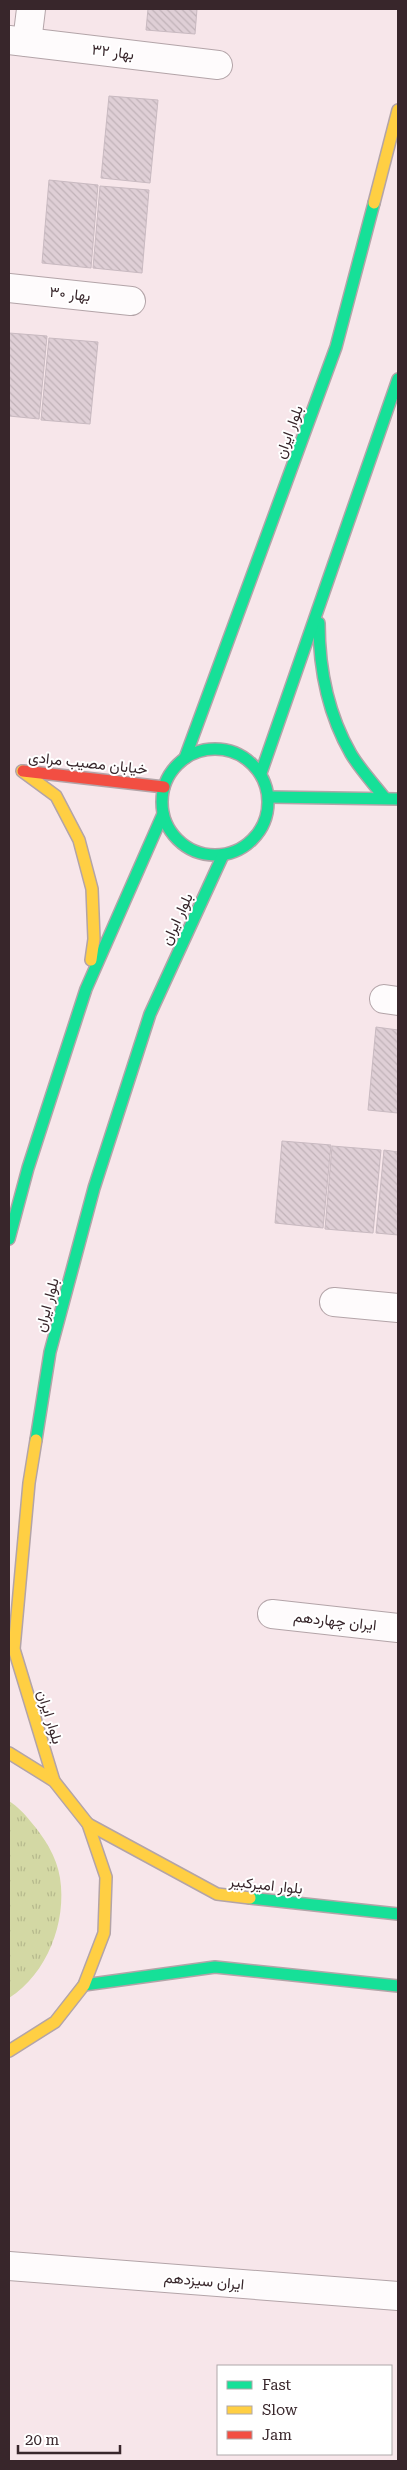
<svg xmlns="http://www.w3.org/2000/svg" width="407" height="2470" font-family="'Roboto Serif',Vazirmatn,serif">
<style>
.grass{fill:url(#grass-tufts)}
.building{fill:url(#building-back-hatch);stroke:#c9bac1}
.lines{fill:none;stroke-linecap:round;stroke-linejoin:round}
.street-casing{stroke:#b3a4a8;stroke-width:30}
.fast-casing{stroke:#b3a4a8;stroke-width:14}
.slow-casing{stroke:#b3a4a8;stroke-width:14}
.jam-casing{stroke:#b3a4a8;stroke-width:14}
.street{stroke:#fefbfc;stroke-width:28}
.fast{stroke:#16e098;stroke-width:11}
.slow{stroke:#ffcf43;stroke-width:11}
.jam{stroke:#f24e42;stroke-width:11}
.labels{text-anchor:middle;stroke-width:4;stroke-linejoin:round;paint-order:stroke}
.street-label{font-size:15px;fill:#38262b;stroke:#fff}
</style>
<defs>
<pattern id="grass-tufts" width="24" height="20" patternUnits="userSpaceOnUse" patternTransform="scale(1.25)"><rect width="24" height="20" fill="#d3d8a4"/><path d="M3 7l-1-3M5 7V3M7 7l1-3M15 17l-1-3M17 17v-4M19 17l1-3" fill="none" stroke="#b6b98d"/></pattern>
<pattern id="building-back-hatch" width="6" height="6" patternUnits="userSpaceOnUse" patternTransform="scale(1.25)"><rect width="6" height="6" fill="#dfcfd6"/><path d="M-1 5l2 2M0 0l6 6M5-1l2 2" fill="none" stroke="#c0b2b8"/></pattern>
</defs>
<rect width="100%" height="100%" fill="#f7e6ea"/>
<!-- grass -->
<path class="grass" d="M9 1801C18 1807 24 1813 31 1822 44 1837 57 1857 60 1878 67 1922 47 1974 9 1998Z"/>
<!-- building -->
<g class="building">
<path d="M148 9H197L195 34 146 30Z"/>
<path d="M109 96 158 100 150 183 101 178Z"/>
<path d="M49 180 98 185 91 268 42 263Z"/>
<path d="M100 186 149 190 142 273 93 268Z"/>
<path d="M9 333 47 336 39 419 9 416Z"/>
<path d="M49 338 98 342 90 424 41 420Z"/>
<path d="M376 1027 398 1030V1113L368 1110Z"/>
<path d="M282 1141 331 1145 323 1228 275 1223Z"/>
<path d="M332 1146 381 1150 373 1233 325 1229Z"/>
<path d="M384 1150 398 1152V1235L376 1233Z"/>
</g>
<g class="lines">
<defs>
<g id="street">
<path d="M9 40 218 65"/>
<path d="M27 42 31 9"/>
<path d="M9 288 131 301"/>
<path d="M384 999 398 1001"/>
<path d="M334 1302 398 1308"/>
<path d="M272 1614 398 1628"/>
<path d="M9 2266 398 2296"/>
</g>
<g id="fast">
<path d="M319 623C319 669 328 714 351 754 360 769 373 783 384 797"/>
<circle cx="215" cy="802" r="53"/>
<path d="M185 758 336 347 374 203"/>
<path d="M261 773 398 379"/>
<path d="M269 797 397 799"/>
<path d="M9 1239 28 1168 86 989 163 814"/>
<path d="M36 1440 50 1352 94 1188 150 1014 223 855"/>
<path d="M250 1898 398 1914"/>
<path d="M84 1985 215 1967 398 1986"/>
</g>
<g id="slow">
<path d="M374 203 398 110"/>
<path d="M22 771 56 796 79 840 92 889 94 939 91 960"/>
<path d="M36 1440 29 1483 14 1649 54 1781"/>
<path d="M9 1753 54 1781 88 1824 106 1877 104 1933 84 1985 55 2022 9 2051"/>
<path d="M88 1824 217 1894 250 1898"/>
</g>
<path id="jam" d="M23 771 164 787"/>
</defs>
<!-- street casing -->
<use href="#street" class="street-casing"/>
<!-- fast casing -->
<use href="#fast" class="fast-casing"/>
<!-- slow casing -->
<use href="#slow" class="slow-casing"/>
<!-- jam casing -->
<use href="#jam" class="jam-casing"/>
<!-- street -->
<use href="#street" class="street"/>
<!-- fast -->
<use href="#fast" class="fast"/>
<!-- slow -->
<use href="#slow" class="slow"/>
<!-- jam -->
<use href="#jam" class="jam"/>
</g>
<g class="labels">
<!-- street labels -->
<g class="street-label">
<text transform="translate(113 52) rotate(7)" y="5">بهار ۳۲</text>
<text transform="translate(70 294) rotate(6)" y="5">بهار ۳۰</text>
<text transform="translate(289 432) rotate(-70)" y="5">بلوار ایران</text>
<text transform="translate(88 763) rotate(6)" y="5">خیابان مصیب مرادی</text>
<text transform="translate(177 919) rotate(-65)" y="5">بلوار ایران</text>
<text transform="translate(47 1305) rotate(-75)" y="5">بلوار ایران</text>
<text transform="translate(335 1621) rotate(6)" y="5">ایران چهاردهم</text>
<text transform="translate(50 1717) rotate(73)" y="5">بلوار ایران</text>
<text transform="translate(266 1885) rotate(6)" y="5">بلوار امیرکبیر</text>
<text transform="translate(204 2281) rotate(5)" y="5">ایران سیزدهم</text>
</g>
</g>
<!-- border -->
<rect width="407" height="2470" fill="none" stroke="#38262b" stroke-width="20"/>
<!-- legend -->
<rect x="217" y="2365" width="175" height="90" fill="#ffffff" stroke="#afa8aa"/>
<rect x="227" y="2381" width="25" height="8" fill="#16e098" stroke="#afa8aa"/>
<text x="262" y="2390" font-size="15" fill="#38262b">Fast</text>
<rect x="227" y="2406" width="25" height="8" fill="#ffcf43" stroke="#afa8aa"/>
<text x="262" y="2415" font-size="15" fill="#38262b">Slow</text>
<rect x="227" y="2431" width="25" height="8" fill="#f24e42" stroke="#afa8aa"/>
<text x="262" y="2440" font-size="15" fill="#38262b">Jam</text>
<!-- scale -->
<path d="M18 2445v8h102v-8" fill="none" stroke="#38262b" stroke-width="2.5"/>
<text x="25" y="2445" font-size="15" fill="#38262b" stroke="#ffffff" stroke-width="4" paint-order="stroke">20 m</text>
</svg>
